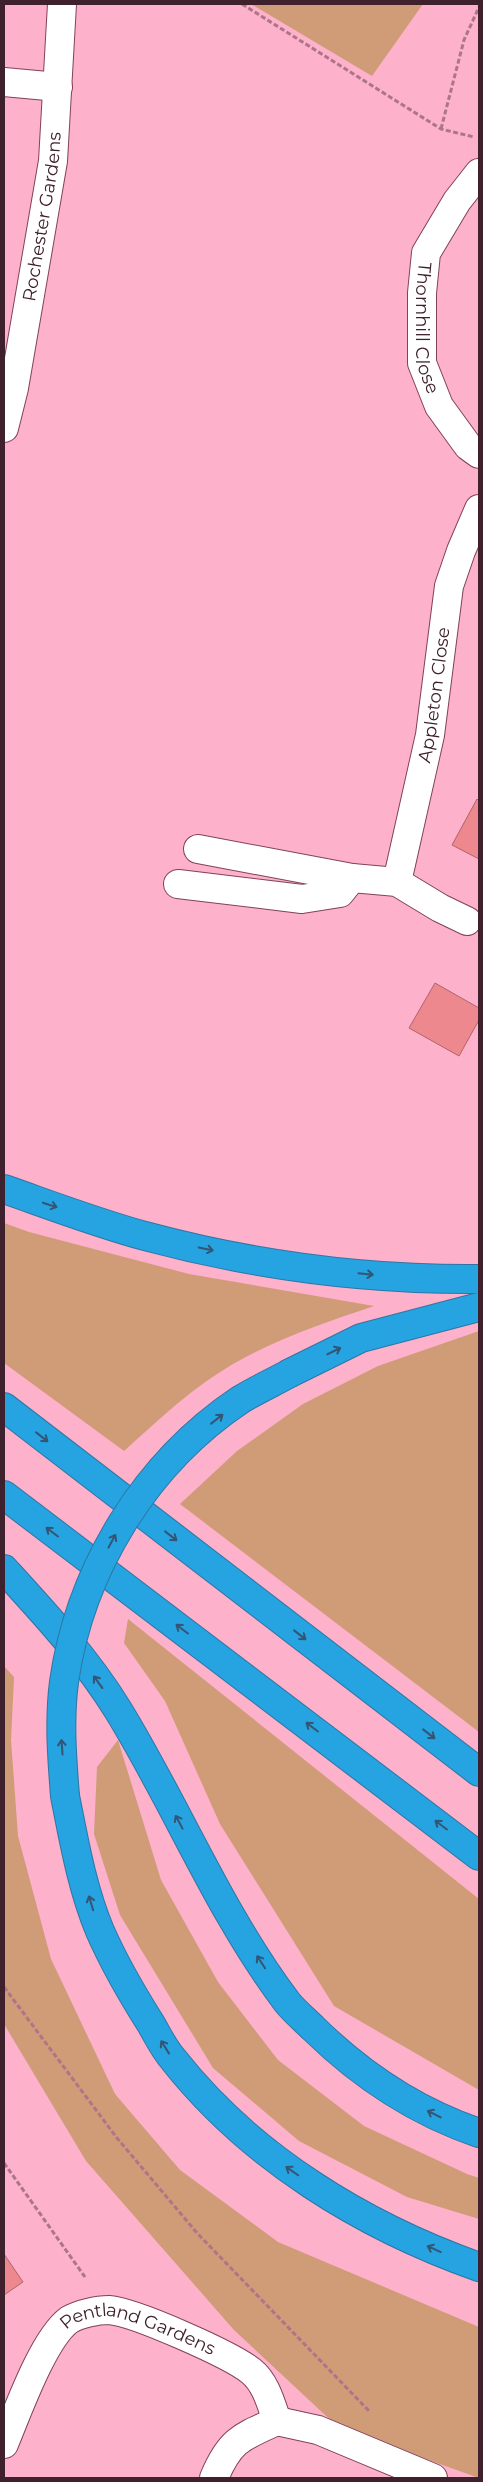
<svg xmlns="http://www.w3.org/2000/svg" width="483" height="2482" font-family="Montserrat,sans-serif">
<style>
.green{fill:#cf9c77}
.building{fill:#ed888e;stroke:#ae656a}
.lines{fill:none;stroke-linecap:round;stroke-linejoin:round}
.minor-casing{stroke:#82415b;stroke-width:30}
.highway-casing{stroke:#2e76a2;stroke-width:30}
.path{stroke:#ad7588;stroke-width:3;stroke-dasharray:5 2.5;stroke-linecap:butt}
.minor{stroke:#fff;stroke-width:28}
.highway{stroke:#26a3e1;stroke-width:28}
.highway-bridge-casing{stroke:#2e76a2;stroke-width:30;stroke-linecap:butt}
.highway-bridge{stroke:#26a3e1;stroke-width:28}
.oneway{stroke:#345574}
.labels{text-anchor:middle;stroke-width:5;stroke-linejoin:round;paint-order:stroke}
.street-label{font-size:18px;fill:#3e212c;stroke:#fce4eb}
</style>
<rect width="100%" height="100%" fill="#fdb1cb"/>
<!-- green -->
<g class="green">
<path d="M251 4H423L372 76Z"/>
<path d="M4 1223 29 1232 189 1274 374 1306C318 1325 260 1344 211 1378 180 1399 152 1426 124 1451L4 1363Z"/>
<path d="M479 1331V1732L180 1504 237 1451 303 1404 378 1366Z"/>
<path d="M128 1619 479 1899V2090L334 2006 220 1824 165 1701 124 1643Z"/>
<path d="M4 1666 14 1677 11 1740 18 1836 51 1959 115 2094 180 2170 278 2242 479 2327V2478L339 2428 234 2330 86 2161 4 2024Z"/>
<path d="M118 1740 161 1880 218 1982 278 2060 364 2126 467 2174 479 2178V2219L407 2197 299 2141 213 2068 120 1915 94 1834 97 1767Z"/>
</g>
<!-- building -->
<g class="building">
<path d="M477 799 479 801V859L452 845Z"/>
<path d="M435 983 479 1008V1020L459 1056 409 1028Z"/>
<path d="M4 2254 23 2282 4 2295Z"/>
</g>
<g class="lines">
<defs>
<g id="minor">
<path d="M4 82 58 87"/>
<path id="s1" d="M479 173 457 201 426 253 422 293V363L439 406 468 446 479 454"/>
<path id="s2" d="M4 428 14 388 53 161 62 4"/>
<path d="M198 849 352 878 397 882 440 908 467 921"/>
<path id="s3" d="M397 882 430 735 449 586 461 551 479 509"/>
<path d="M178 884 302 899 340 893 352 878"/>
<path d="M277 2421 318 2430 433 2478"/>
<path id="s4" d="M4 2444C17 2413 43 2339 69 2320 79 2314 97 2310 109 2310 135 2312 231 2355 251 2371 266 2383 271 2404 277 2421"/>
<path d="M214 2478C230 2440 241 2437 277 2421"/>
</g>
<g id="highway">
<path d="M4 1189C50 1205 97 1223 145 1236 253 1265 367 1280 479 1279"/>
<path d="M290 1373 361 1338 479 1307"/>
<path d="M4 1407 479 1772"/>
<path d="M4 1495 479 1856"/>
<path d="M4 1569C45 1614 86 1658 118 1710 177 1806 219 1912 287 2002 295 2012 305 2020 314 2029 361 2075 417 2112 479 2133"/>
<path d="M65 1796C74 1841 82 1888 100 1931 114 1963 132 1994 151 2024 158 2036 164 2049 173 2059 250 2157 363 2226 479 2267"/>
</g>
</defs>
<!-- minor casing -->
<use href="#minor" class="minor-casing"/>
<!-- highway casing -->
<use href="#highway" class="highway-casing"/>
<!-- path -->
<g class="path">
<path d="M242 4 441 129 474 137"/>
<path d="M441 129 464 40 479 7"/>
<path d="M4 1987 117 2138 197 2233 370 2412"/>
<path d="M4 2163 85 2277"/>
</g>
<!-- minor -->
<use href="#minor" class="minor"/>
<!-- highway -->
<use href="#highway" class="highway"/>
<defs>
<path id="highway-bridge" d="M65 1796C62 1758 59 1720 64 1682 80 1569 146 1463 240 1400 256 1390 274 1382 290 1373"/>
</defs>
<!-- highway-bridge casing -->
<use href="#highway-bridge" class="highway-bridge-casing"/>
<!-- highway-bridge -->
<use href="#highway-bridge" class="highway-bridge"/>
</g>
<!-- one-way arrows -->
<defs><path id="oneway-shaft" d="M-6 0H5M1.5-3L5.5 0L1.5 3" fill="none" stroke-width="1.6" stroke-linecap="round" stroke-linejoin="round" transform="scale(1.25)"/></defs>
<g class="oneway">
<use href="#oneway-shaft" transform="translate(50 1205) rotate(18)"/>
<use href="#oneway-shaft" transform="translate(206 1249) rotate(12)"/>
<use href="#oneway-shaft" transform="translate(366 1274) rotate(6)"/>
<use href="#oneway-shaft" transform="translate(334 1351) rotate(-26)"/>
<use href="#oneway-shaft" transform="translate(217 1419) rotate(-38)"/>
<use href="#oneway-shaft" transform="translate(42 1437) rotate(38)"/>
<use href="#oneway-shaft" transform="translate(52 1532) rotate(-143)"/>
<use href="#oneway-shaft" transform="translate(171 1536) rotate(38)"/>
<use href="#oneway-shaft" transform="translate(112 1541) rotate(-62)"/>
<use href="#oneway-shaft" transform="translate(182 1629) rotate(-143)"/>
<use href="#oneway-shaft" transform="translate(300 1635) rotate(38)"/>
<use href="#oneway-shaft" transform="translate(98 1682) rotate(-126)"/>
<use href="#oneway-shaft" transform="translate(312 1727) rotate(-143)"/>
<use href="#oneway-shaft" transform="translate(429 1734) rotate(38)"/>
<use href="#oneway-shaft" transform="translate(62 1747) rotate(-94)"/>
<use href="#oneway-shaft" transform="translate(179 1822) rotate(-118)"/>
<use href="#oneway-shaft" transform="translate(441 1825) rotate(-143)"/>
<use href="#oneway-shaft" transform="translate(91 1903) rotate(-107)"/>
<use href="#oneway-shaft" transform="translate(261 1962) rotate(-123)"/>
<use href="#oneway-shaft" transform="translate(165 2047) rotate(-122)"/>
<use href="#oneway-shaft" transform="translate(434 2114) rotate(-153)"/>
<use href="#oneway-shaft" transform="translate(292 2171) rotate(-145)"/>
<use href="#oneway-shaft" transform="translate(434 2249) rotate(-156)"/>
</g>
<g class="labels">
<!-- street labels -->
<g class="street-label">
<text dy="6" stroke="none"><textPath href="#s2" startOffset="215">Rochester Gardens</textPath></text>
<text dy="6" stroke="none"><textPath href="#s1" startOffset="172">Thornhill Close</textPath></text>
<text dy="6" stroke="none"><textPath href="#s3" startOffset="191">Appleton Close</textPath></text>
<text dy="6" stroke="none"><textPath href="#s4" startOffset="214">Pentland Gardens</textPath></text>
</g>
</g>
<!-- border -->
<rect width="483" height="2482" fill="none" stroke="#3e212c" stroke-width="10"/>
</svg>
